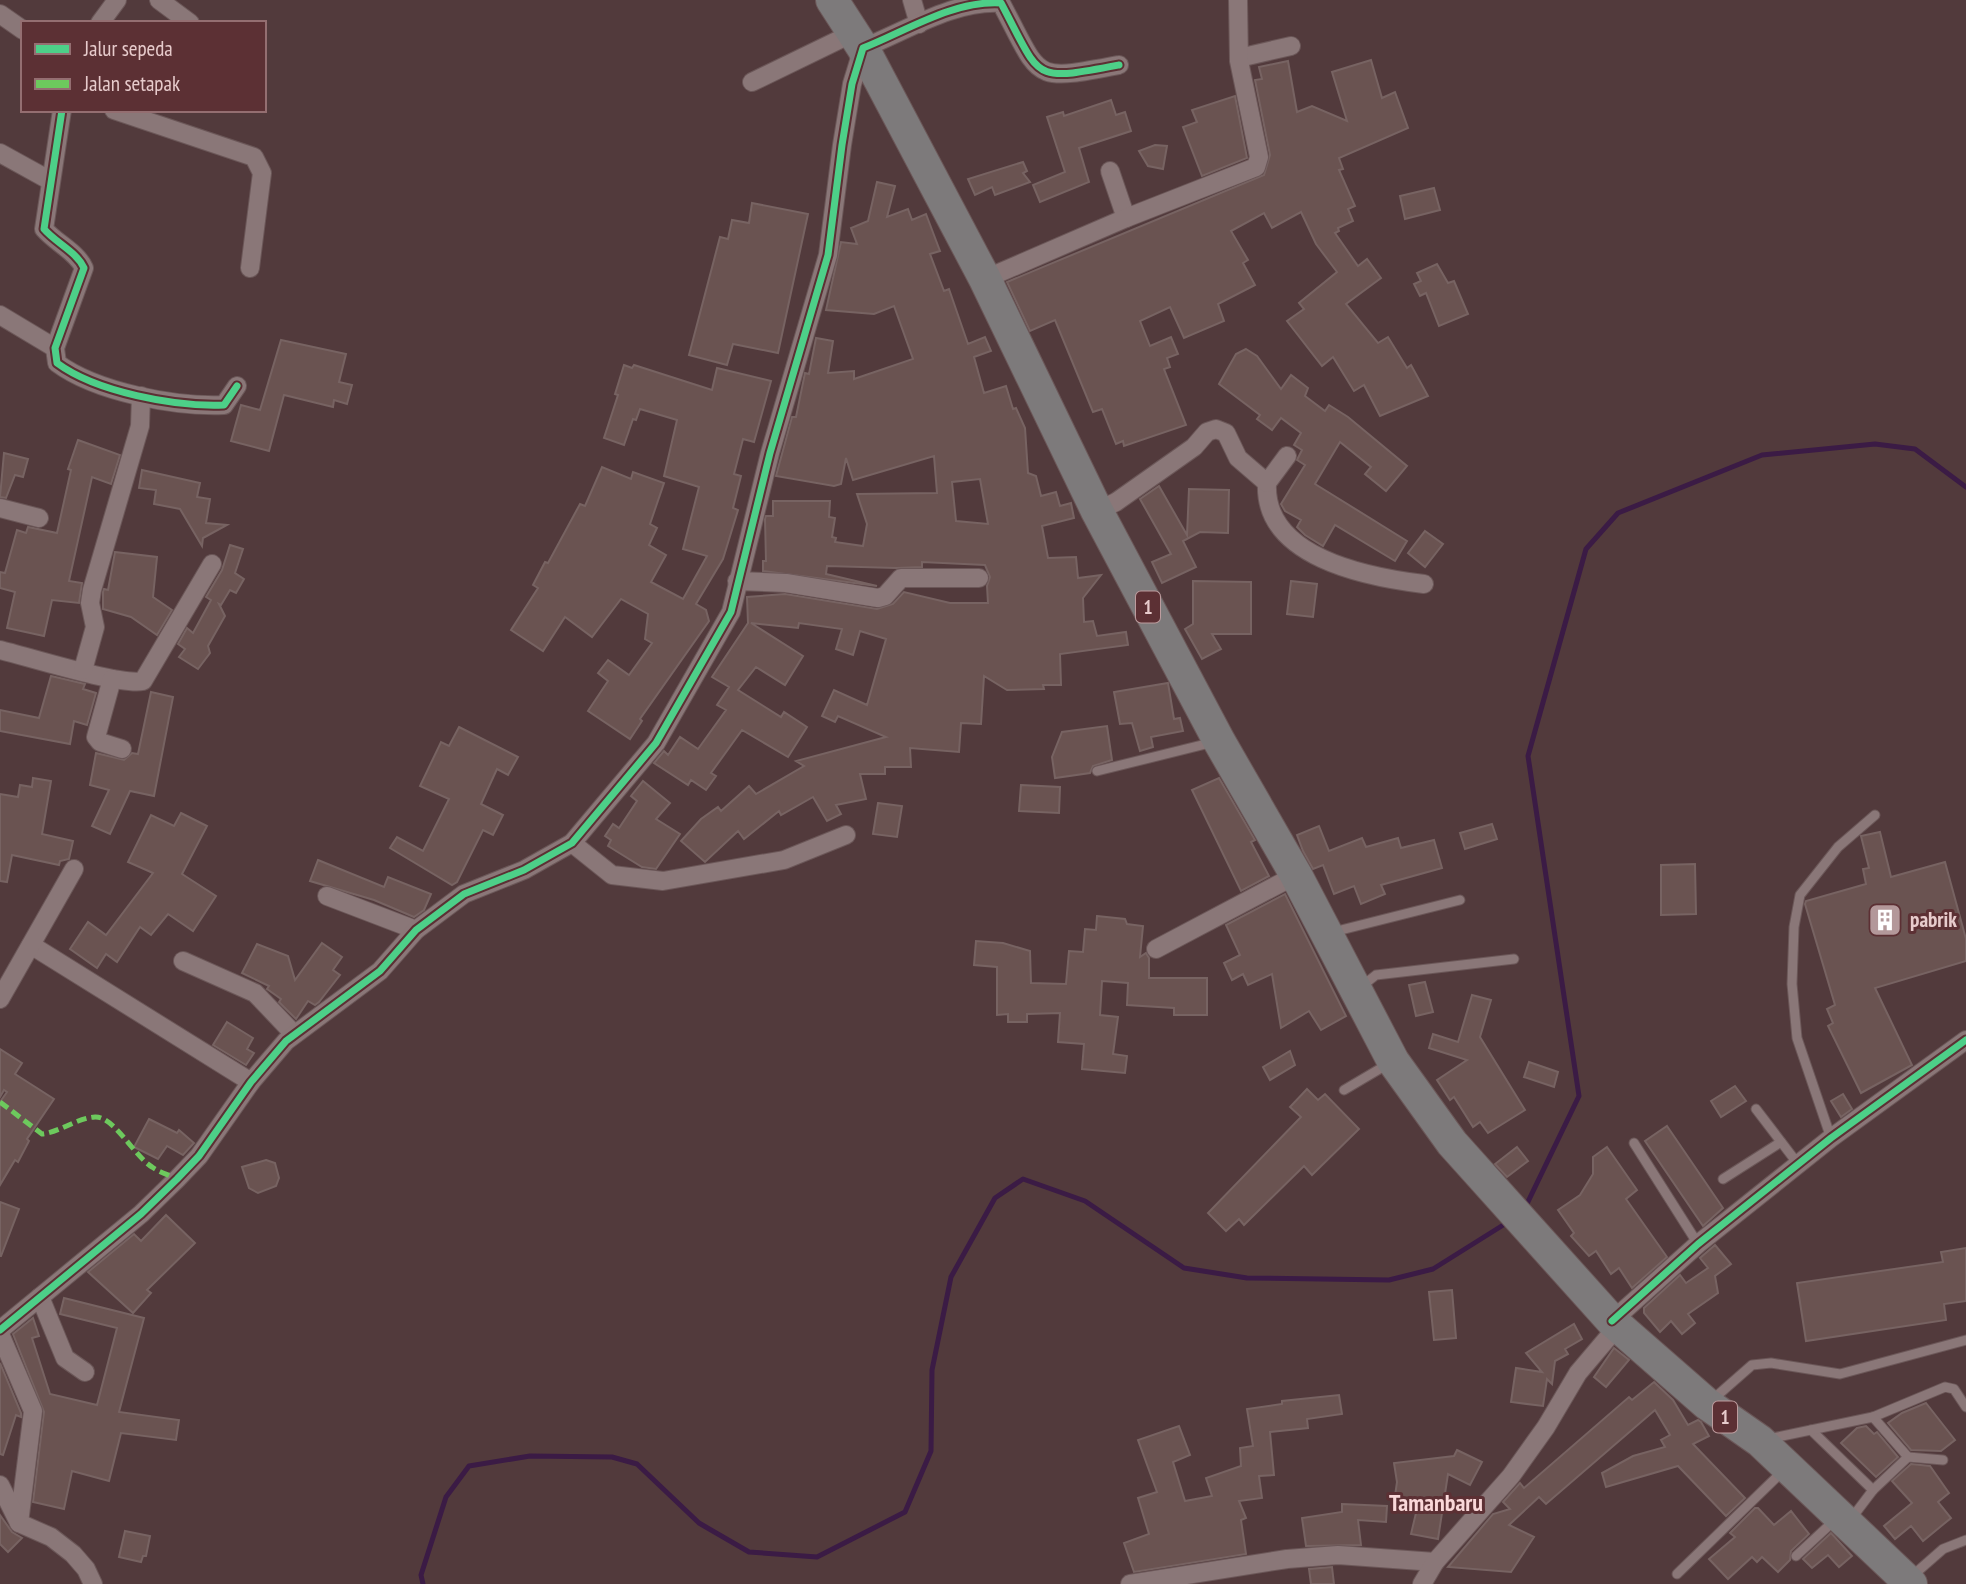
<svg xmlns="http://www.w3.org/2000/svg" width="1966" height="1584" font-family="'PT Sans Narrow',sans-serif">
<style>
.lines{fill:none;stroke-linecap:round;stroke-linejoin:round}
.stream{stroke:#3b1b45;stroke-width:5}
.building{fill:#6a5351;stroke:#776362;stroke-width:2;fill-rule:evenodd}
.lane-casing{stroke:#6b5758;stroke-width:11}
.street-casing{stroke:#6b5758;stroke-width:20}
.highway-casing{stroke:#6b5758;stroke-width:34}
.lane{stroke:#8a7778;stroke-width:9}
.street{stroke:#8a7778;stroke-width:18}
.highway{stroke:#7d7a7b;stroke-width:32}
.quiet{stroke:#6dc95d;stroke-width:5;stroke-dasharray:10 5;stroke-linecap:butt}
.cycleway-casing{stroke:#5c3034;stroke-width:11}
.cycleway{stroke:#4dcf88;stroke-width:7}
.labels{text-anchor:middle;stroke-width:6;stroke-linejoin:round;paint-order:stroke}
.shield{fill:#5c3034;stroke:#bd9c9e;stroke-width:2}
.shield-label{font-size:19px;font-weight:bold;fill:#e7cbcc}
.poi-label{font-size:21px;font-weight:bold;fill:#e7cbcc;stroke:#5c3034;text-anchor:start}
.quarter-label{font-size:24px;font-weight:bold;fill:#fad8d9;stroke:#5c3034}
</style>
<rect width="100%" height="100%" fill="#523a3c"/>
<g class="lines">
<!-- stream -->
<g class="stream">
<path d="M1524 1210 1579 1096 1528 756 1586 549 1618 513 1762 455 1875 444 1915 449 1966 487"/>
<path d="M423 1584 421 1575 446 1497 469 1466 530 1456 612 1457 637 1464 699 1523 749 1552 817 1557 905 1512 931 1451 932 1370 951 1277 995 1198 1023 1179 1085 1201 1184 1268 1247 1278 1389 1280 1433 1269 1508 1222"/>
</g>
</g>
<!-- building -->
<g class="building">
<path d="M1371 60 1382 98 1395 92 1408 128 1339 158 1343 169 1339 170 1355 206 1348 209 1353 221 1338 228 1339 231 1335 233 1358 266 1367 259 1381 278 1346 304 1378 343 1388 337 1407 368 1411 365 1428 396 1380 416 1364 385 1354 391 1333 357 1322 366 1287 321 1304 309 1299 303 1337 272 1316 244 1301 212 1272 228 1264 213 1231 231 1248 260 1243 263 1255 285 1218 304 1224 321 1184 338 1170 307 1140 321 1150 346 1171 337 1178 354 1167 358 1170 367 1164 369 1186 425 1124 446 1123 441 1116 444 1102 409 1093 412 1055 320 1030 331 1007 282 1264 175 1270 155 1255 80 1262 79 1259 67 1288 61 1297 112 1312 106 1347 121 1332 72Z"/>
<path d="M1235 96 1247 158 1202 176 1183 127 1197 122 1192 110Z"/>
<path d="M1111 100 1116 115 1125 112 1131 131 1079 148 1089 182 1040 202 1033 185 1065 172 1047 117 1063 112 1064 116Z"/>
<path d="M1155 145 1167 146 1163 169 1148 166 1139 151Z"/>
<path d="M1023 162 1027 171 1023 173 1030 182 995 195 992 187 975 195 968 179Z"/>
<path d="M877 182 895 186 887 217 908 209 912 220 926 214 940 251 930 254 944 291 949 289 968 344 985 337 991 351 974 357 984 393 1006 386 1013 409 1016 408 1025 428 1028 473 1036 476 1041 496 1056 492 1060 506 1071 503 1074 518 1042 526 1048 558 1076 557 1078 578 1101 575 1083 598 1084 622 1093 621 1097 636 1126 632 1128 645 1060 654 1061 685H1043L1044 689 1007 690 984 676 981 724 961 723 959 752 910 748 911 767H885V774H860L866 799 836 805 841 814 827 821 813 797 781 815 779 811 744 839 738 831 705 862 681 841 701 819 718 807 721 811 749 786 756 794 804 766 796 761 886 737 838 716 835 722 822 716 834 690 867 705 886 639 860 631 853 655 836 649 842 629 799 623 798 628 751 623 803 656 785 685 756 667 738 690 781 717 784 712 807 727 788 757 742 730 711 773 716 776 706 790 691 780 688 785 654 763 664 751 668 755 680 737 698 749 726 710 717 705 729 687 712 677 748 623 747 597 785 594 877 609 893 604 904 592 950 603H988L987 586 990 577 985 565 922 562V567L896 568 827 566 826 574 877 586 763 571V561H766L765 519 766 516H773V501H830L829 517 835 518 832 537 836 538 835 542 863 546 867 524 857 494 937 493 934 456 853 480 846 458 841 484 834 486 776 476 792 417H796L805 373 809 374 816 338 833 341 828 373 854 371V379L913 359 894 306 874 314 826 310 841 242 857 244 851 228 868 221ZM980 479 988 524 956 521 952 482Z"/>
<path d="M1434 188 1440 210 1405 219 1400 196Z"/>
<path d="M752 203 808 214 778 353 733 344 727 365 689 355 720 237 728 239 732 220 749 223Z"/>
<path d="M1437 264 1448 283 1454 281 1468 314 1439 326 1426 293 1420 296 1414 284 1421 281 1417 273Z"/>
<path d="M281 340 346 354 339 382 352 385 347 404 334 400 333 407 284 395 269 451 231 441 241 405 260 410Z"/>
<path d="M1246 349 1257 356 1281 389 1291 375 1308 388 1305 396 1325 411 1329 405 1348 417 1407 466 1386 491 1365 474 1371 467 1340 442 1315 484 1407 541 1395 561 1335 525 1323 546 1305 535 1297 527 1301 520 1285 511 1281 504 1305 465 1297 460 1302 450 1294 445 1301 433 1281 418 1272 430 1257 419 1260 415 1219 384 1236 354Z"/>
<path d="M624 365 632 368 634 365 712 390 717 368 771 381 754 442 743 439 734 474 741 476 733 508 738 510 723 559 696 604 706 610 709 621 640 719 642 721 630 739 588 711 608 681 598 673 608 660 629 675 652 643 645 639 648 614 621 599 592 637 565 617 543 651 511 630 538 588 533 585 545 562 548 563 580 504 585 506 602 467 631 479 633 472 664 483 650 524 657 528 649 545 666 555 651 582 683 599 707 556 683 549 699 487 664 476 677 420 640 409 636 420 633 419 624 445 604 438 618 395 615 394Z"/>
<path d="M78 440 120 455 111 484 92 477 69 581 82 583 79 603 52 600 44 636 7 628 15 592 0 588V572L5 573 17 530 26 533 28 527 57 533 71 470 68 469Z"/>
<path d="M4 453 28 459 23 477 15 475 6 498 0 497Z"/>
<path d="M142 470 200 483 197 497 210 499 206 523 227 525 203 538 202 546 180 509 154 504 156 490 139 488Z"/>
<path d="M1159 486 1187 535 1189 489 1229 490 1228 533 1200 532 1183 541 1196 567 1162 583 1152 562 1171 554 1140 499Z"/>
<path d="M1425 531 1443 544 1425 567 1408 553Z"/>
<path d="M230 545 243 549 235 573 244 579 236 593 230 590 221 605 219 604 225 616 208 646 210 653 198 669 179 657 185 649 178 644 187 628 193 633 211 600 206 597 222 570Z"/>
<path d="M115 552 157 557 153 597 172 610 157 635 131 617 103 609V592L104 589 108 590Z"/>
<path d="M1193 581 1251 582V634H1212L1221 649 1202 659 1185 629 1193 624Z"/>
<path d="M1291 581 1317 584 1313 617 1287 614Z"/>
<path d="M51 676 85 684 83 689 96 693 87 725 74 721 70 744 0 731V710L39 718Z"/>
<path d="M1168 683 1174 719 1180 718 1183 731 1151 737 1153 747 1140 751 1132 723 1120 724 1114 692Z"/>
<path d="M151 692 173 697 154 796 130 791 110 834 92 826 109 790 90 785 96 753 124 760 132 753 138 754Z"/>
<path d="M1107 726 1112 760 1093 766 1090 773 1055 778 1052 757 1062 732Z"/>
<path d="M459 727 518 757 508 775 497 769 481 804 503 815 493 835 483 830 457 882 452 885 390 848 397 837 423 851 449 799 420 786 441 742 449 746Z"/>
<path d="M33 778 51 781 42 834 73 841 69 859 60 861 59 865 12 855 7 882 0 881V794L18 797 20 785 32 787Z"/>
<path d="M1219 778 1255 840 1251 842 1269 876 1241 891 1192 790Z"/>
<path d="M643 781 670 803 656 819 680 834 656 869 642 867 608 846 611 840 605 836 613 824 619 828 637 801 631 796Z"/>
<path d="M1021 785 1060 787 1059 813 1019 811Z"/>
<path d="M878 803 902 806 897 837 873 834Z"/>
<path d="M181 813 207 826 182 874 216 896 193 931 168 914 151 935 140 927 117 962 106 954 97 968 70 949 88 922 106 935 153 873 128 862 151 815 174 826Z"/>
<path d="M1492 824 1497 839 1465 849 1460 833Z"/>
<path d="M1319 826 1329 851 1362 838 1366 847 1398 838 1401 848 1434 840 1442 868 1381 885 1385 894 1361 904 1354 886 1334 894 1323 865 1313 869 1303 851 1297 835Z"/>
<path d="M1880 832 1891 877 1945 862 1966 939V961L1875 988 1912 1065 1861 1093 1828 1026 1833 1023 1827 1009 1835 1005 1805 904 1806 901 1866 884 1863 869 1869 868 1861 836Z"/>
<path d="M318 860 384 887 388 877 431 894 424 910 414 917 374 900 310 881Z"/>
<path d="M1695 864 1696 914 1661 915V865Z"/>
<path d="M1285 894 1346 1016 1321 1030 1309 1011 1281 1028 1272 974 1248 985 1243 974 1232 980 1224 963 1240 955 1226 925Z"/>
<path d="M1097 916 1125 919 1127 924 1143 926 1140 957 1146 953 1149 958V978H1207V1015H1174V1008L1127 1005 1128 983 1102 981 1100 1015 1118 1017 1113 1054 1127 1056 1125 1073 1082 1069 1084 1044 1058 1042 1060 1013 1027 1014V1022H1008V1014L997 1015V967L974 965 976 941 1003 943 1030 951 1031 983 1066 984 1069 951 1083 952 1085 929 1096 930Z"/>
<path d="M322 943 342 957 333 970 340 975 319 1002 315 1005 308 1001 296 1019 279 1002 281 999 267 989 269 986 242 973 257 944 288 956 295 980Z"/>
<path d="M1425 982 1433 1012 1416 1016 1409 985Z"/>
<path d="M1472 995 1491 1000 1480 1037 1525 1110 1488 1133 1480 1122 1473 1127 1454 1097 1450 1100 1437 1080 1467 1060 1429 1048 1433 1034 1458 1042Z"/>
<path d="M227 1022 253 1038 247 1049 254 1053 246 1065 213 1045Z"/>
<path d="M0 1049 22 1063 15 1074 54 1099 27 1139 29 1141 18 1162 15 1160 0 1185V1102L7 1092 4 1090 0 1097Z"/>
<path d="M1290 1051 1295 1065 1270 1080 1263 1067Z"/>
<path d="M1529 1062 1558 1072 1554 1087 1524 1077Z"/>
<path d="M1735 1086 1746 1101 1721 1117 1711 1101Z"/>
<path d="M1307 1089 1318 1100 1325 1094 1359 1129 1312 1175 1304 1166 1244 1225 1239 1219 1226 1231 1208 1213 1301 1117 1290 1107Z"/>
<path d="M1843 1094 1852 1109 1841 1117 1831 1101Z"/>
<path d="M149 1119 177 1133 179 1130 194 1143 183 1155 167 1146 158 1159 134 1147Z"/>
<path d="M1667 1126 1723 1208 1703 1226 1645 1141Z"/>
<path d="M1517 1147 1528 1161 1507 1177 1495 1164Z"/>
<path d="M1607 1147 1637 1190 1626 1199 1667 1257 1632 1288 1619 1268 1611 1274 1596 1251 1589 1256 1571 1236 1574 1233 1558 1210 1580 1195 1593 1174V1157Z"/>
<path d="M266 1160 275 1163 279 1178 276 1186 258 1193 249 1188 242 1167Z"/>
<path d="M0 1202 19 1209 1 1256H0Z"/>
<path d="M166 1215 195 1243 147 1290 151 1293 133 1313 88 1272 134 1234 141 1241Z"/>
<path d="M1715 1245 1731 1264 1715 1276 1718 1293 1688 1314 1695 1323 1682 1334 1671 1321 1660 1332 1644 1313V1308L1680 1275 1686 1283 1708 1268 1700 1258Z"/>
<path d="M1966 1248V1301L1944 1304 1946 1320 1806 1341 1797 1283 1943 1262 1941 1252Z"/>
<path d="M1452 1290 1456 1338 1434 1340 1429 1292Z"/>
<path d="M64 1298 144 1318 119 1412 179 1420 176 1440 121 1433 109 1481 72 1471 64 1509 33 1502 44 1412 13 1334 33 1318 39 1336 32 1338 50 1394 97 1405 117 1328 60 1314Z"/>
<path d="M1574 1324 1582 1339 1565 1349 1568 1354 1555 1361 1552 1384 1547 1379 1543 1406 1511 1402 1516 1368 1542 1372 1526 1353Z"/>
<path d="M1614 1348 1629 1360 1606 1387 1594 1377Z"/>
<path d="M0 1363 21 1413V1417L16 1415 3 1455 0 1454Z"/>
<path d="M1654 1382 1673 1400 1688 1425 1698 1420 1701 1422 1709 1436 1693 1444 1745 1498 1726 1516 1678 1466 1606 1487 1602 1473 1633 1456 1665 1447 1661 1440 1670 1435 1655 1410 1546 1504 1539 1497 1509 1525 1534 1537 1511 1572 1448 1567 1493 1514 1510 1509 1503 1502 1520 1483 1524 1488 1629 1397 1632 1400Z"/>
<path d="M1339 1395 1342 1414 1307 1419 1308 1428 1270 1432 1274 1475 1259 1476 1262 1498 1239 1501 1246 1518 1241 1520 1246 1554 1134 1572 1124 1543 1149 1534 1138 1498 1157 1492 1138 1440 1179 1426 1190 1455 1173 1462 1185 1501 1212 1496 1206 1478 1241 1466 1240 1448 1253 1446 1247 1409 1282 1404V1401Z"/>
<path d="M1926 1403 1955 1440 1941 1451 1911 1450 1888 1423 1902 1413Z"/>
<path d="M1866 1426 1874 1434 1877 1432 1898 1457 1876 1477 1841 1443 1857 1428Z"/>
<path d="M1457 1450 1482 1462 1470 1485 1448 1474 1438 1539 1411 1534 1416 1513 1393 1510 1397 1482 1394 1463 1454 1456Z"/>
<path d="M1911 1464 1930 1466 1949 1493 1938 1502 1951 1518 1923 1541 1911 1526 1895 1539 1884 1526 1912 1503 1892 1481Z"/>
<path d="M1342 1504 1387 1506 1386 1522 1358 1520 1361 1545 1306 1546 1302 1518 1342 1512Z"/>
<path d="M1755 1508H1758L1774 1525 1791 1511 1809 1534 1791 1551 1790 1560 1778 1572 1762 1557 1757 1562 1752 1557 1728 1579 1709 1559 1735 1537 1730 1533Z"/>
<path d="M0 1515 12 1532 22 1538 8 1552 0 1544Z"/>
<path d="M125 1531 150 1536 146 1556H143L141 1562 119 1557Z"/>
<path d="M1831 1533 1852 1556 1839 1567 1828 1555 1812 1568 1803 1559Z"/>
<path d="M1332 1567 1334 1584H1311L1309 1569Z"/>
</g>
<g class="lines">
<defs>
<g id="lane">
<path d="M1097 771 1214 742"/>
<path d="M1333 932 1460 900"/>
<path d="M1362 986 1376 975 1514 959"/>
<path d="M1344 1090 1388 1064"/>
<path d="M1756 1109 1798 1164"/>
<path d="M1831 1138 1797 1038 1792 984 1794 927 1800 895 1838 847 1875 815"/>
<path d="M1634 1143 1698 1244"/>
<path d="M1723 1179 1781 1142"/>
<path d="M1711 1401 1752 1365 1771 1363 1840 1374 1966 1340"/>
<path d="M1873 1417 1945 1387 1954 1389 1966 1407"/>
<path d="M1811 1430 1873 1490"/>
<path d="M1768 1439 1873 1417 1908 1457 1873 1490 1851 1519"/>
<path d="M1908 1457 1943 1460"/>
<path d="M1796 1556 1835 1520"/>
<path d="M1677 1574 1783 1471"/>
<path d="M1911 1577 1943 1549 1966 1540"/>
</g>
<g id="street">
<path d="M159 0 190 23"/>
<path d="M912 0 919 24"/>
<path d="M0 14 23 30"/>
<path d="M100 23 117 0"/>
<path d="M1239 58 1291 46"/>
<path d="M752 82 853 33"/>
<path d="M62 110 44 229C56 243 77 252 84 268L55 348 57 363C96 392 175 407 224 405L237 386"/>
<path d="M114 110 254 157 262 173 250 268"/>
<path d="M0 153 49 180"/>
<path d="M1110 171 1126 218"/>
<path d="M985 279 1126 218 1256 167 1259 157 1239 61 1238 0"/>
<path d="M0 315 55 348"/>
<path d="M1267 483C1263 557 1366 577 1424 584"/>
<path d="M0 508 39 518"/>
<path d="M1097 511 1116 502 1194 447 1207 432 1216 429 1226 433 1238 458 1267 483 1287 456"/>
<path d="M737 581 786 583 878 598 885 596 901 578H979"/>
<path d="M0 650C29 657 120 686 143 681L212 564"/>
<path d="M83 670 95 627 90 603 92 590 140 426 141 396"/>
<path d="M112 679 96 737 100 742 122 749"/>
<path d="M572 843 612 875 663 881 784 860 846 835"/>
<path d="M327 896 416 930"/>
<path d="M31 945 251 1082"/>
<path d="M1156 949 1296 875"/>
<path d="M183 961 255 993 294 1034"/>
<path d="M0 999 74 869"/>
<path d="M40 1297 65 1358 85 1372"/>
<path d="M1612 1321 1698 1244 1831 1138 1966 1040"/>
<path d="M0 1330 141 1214 177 1179 199 1156 251 1082 286 1041 380 971 416 930 464 894 524 870 572 843 656 743 731 612 770 453 828 255 842 145 852 84 863 48C906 31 954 0 1001 3 1042 80 1030 82 1119 65"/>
<path d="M0 1334 33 1411 19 1523"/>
<path d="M0 1485 19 1523 51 1537 73 1554 86 1569 93 1584"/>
<path d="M1130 1584 1287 1559 1338 1555 1435 1562"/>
<path d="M1422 1584 1435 1562 1511 1476 1546 1427 1578 1373 1617 1327"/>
</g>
<path id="highway" d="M832 0 863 48 985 279 1097 511 1219 741 1296 875 1393 1061 1452 1143 1612 1321 1707 1404 1760 1441 1911 1584"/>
</defs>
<!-- lane casing -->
<use href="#lane" class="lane-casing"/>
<!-- street casing -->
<use href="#street" class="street-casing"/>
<!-- highway casing -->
<use href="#highway" class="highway-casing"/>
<!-- lane -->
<use href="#lane" class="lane"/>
<!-- street -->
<use href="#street" class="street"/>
<!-- highway -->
<use href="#highway" class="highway"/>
<!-- quiet -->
<path class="quiet" d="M0 1102 42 1134C60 1132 77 1118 95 1117 114 1116 134 1156 152 1167 159 1172 169 1175 177 1179"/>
<defs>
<g id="cycleway">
<path d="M62 110 44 229C56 243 77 252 84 268L55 348 57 363C96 392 175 407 224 405L237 386"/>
<path d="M1612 1321 1698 1244 1831 1138 1966 1040"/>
<path d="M0 1330 141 1214 177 1179 199 1156 251 1082 286 1041 380 971 416 930 464 894 524 870 572 843 656 743 731 612 770 453 828 255 842 145 852 84 863 48C906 31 954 0 1001 3 1042 80 1030 82 1119 65"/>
</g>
</defs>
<!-- cycleway casing -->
<use href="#cycleway" class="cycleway-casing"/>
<!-- cycleway -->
<use href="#cycleway" class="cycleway"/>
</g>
<!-- icons -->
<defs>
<symbol id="building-square" viewBox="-11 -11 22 22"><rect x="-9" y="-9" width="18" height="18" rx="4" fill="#b3989a" stroke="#5c3034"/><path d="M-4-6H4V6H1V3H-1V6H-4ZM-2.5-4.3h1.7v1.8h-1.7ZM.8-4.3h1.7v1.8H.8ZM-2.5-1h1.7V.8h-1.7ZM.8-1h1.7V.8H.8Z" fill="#fff"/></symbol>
</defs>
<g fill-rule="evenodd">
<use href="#building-square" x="1866" y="901" width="38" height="38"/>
</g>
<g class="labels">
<!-- shield labels -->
<g class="shield">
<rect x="1136" y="591.5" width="24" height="31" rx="5"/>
<rect x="1713" y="1401.5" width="24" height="31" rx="5"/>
</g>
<g class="shield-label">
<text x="1148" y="614">1</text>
<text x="1725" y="1424">1</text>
</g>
<!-- poi labels -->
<g class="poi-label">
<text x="1910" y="927">pabrik</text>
</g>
<!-- quarter labels -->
<g class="quarter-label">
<text x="1436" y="1511">Tamanbaru</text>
</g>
</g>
<!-- legend -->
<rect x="21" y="21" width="245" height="91" fill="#5c3034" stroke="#946e71" stroke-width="2"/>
<rect x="35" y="44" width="35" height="10" fill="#4dcf88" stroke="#946e71" stroke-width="2"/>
<text x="84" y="56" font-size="21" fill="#e7cbcc">Jalur sepeda</text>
<rect x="35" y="79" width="35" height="10" fill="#6dc95d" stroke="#946e71" stroke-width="2"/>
<text x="84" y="91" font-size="21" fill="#e7cbcc">Jalan setapak</text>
</svg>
